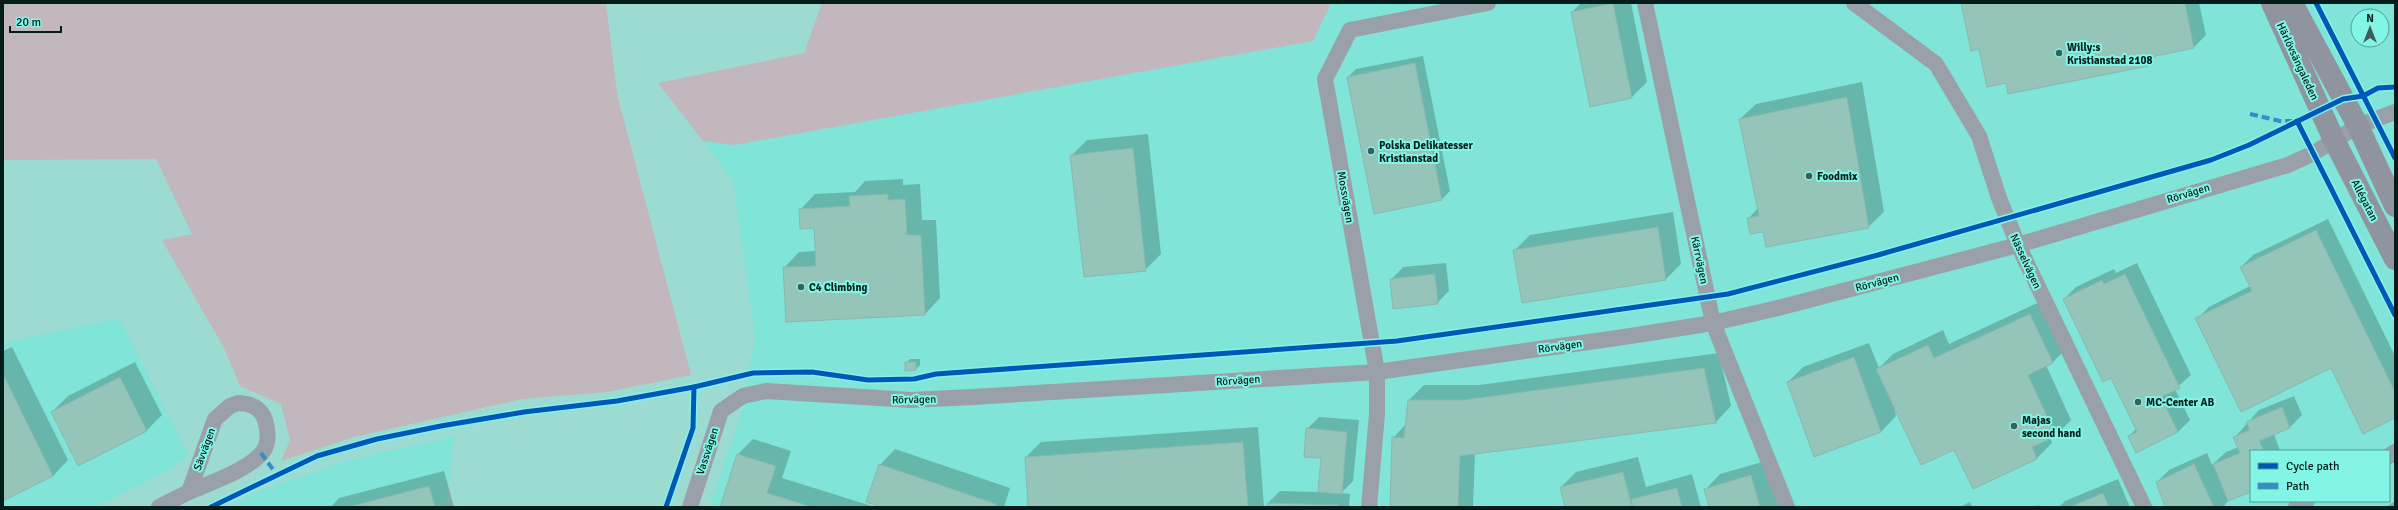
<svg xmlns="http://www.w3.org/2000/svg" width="2398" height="510" font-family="Signika,sans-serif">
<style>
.built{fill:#80e4d8;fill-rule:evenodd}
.green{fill:#c2b7bc}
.shadow{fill:#0003;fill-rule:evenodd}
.building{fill:#95c4b8;stroke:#8ab8ad}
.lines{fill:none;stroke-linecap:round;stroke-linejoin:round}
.street{stroke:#9aa0a8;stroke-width:16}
.secondary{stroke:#8f949e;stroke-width:22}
.quiet{stroke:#338dc9;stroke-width:4;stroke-dasharray:8 4;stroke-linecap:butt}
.cycleway-casing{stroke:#82f5e6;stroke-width:8}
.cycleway{stroke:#0057b8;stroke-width:5}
.poi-dot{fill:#39605a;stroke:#82f5e6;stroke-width:1.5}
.labels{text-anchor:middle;stroke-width:4;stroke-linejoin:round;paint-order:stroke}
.poi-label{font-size:11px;font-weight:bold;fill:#041d1a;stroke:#82f5e6;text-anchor:start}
.street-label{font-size:11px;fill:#041d1a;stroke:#82f5e6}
</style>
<rect width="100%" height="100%" fill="#9cdbd2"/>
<!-- built -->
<g class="built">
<path d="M1331 3H2395V507H709L741 414 755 338 733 181 703 141 734 145 1313 41ZM2358 16H2382V40H2358ZM2251 451H2389V501H2251Z"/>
<path d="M119 318 188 455 169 470 96 507H3V349L8 342Z"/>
<path d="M454 436 446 507H228L256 493 341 462Z"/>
</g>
<!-- green -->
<g class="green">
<path d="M3 3H606L617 94 691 375 607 392 522 399 354 437 281 461 290 440 281 404 240 386 224 348 162 240 192 234 156 159 3 160Z"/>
<path d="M822 3H1331L1313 41 734 145 703 141 658 83 804 53Z"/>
</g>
<!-- shadow -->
<g class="shadow">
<path d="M1581 3H1631L1647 82 1632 97 1591 106 1572 12Z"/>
<path d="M1962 3H2199L2206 35 2194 47 2158 54 2147 65 2007 82 1980 47Z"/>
<path d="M1423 56 1450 191 1442 199 1348 77 1356 69Z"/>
<path d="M1862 82 1884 212 1868 227 1764 230 1748 219 1758 208 1740 119 1756 104Z"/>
<path d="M1148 134 1161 254 1145 270 1071 156 1087 140Z"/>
<path d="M903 179V185L920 184 922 220H936L940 298 925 314 784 268 799 252 816 251 814 227 800 210 815 194 855 192 865 181Z"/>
<path d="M1673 212 1681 264 1666 279 1515 250 1530 235Z"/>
<path d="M2328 219 2395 356V417L2331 367 2197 319 2209 307 2250 286 2241 267 2253 255Z"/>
<path d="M1446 263 1449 291 1437 303 1391 280 1403 267Z"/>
<path d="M2137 263 2191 375 2175 389 2190 420 2178 432 2129 436 2136 429 2111 376 2064 299 2076 287 2114 269 2116 273Z"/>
<path d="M2046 299 2068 347 2053 362 2046 365 2071 420 2056 435 2050 438 2052 443 2037 458 1973 488 1955 448 1893 403 1896 416 1881 432 1815 456 1788 382 1803 367 1869 343 1879 368 1893 354 1943 330 1949 344Z"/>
<path d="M12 347 68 460 53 476 3 500V351Z"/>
<path d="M1719 353 1731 406 1716 422 1475 453 1473 507H1391L1393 438 1406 424 1409 400 1424 385H1479Z"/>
<path d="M910 359H920V365L916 369 906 363Z"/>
<path d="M135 362 162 415 147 430 52 412 68 396Z"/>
<path d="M2294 396 2302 415 2290 427 2274 434 2280 451H2251V490L2229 500 2223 507H2166L2157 482 2169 470 2207 453 2212 465 2226 452 2239 447 2235 437 2259 410ZM2254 427 2255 429 2248 432V430Z"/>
<path d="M1319 417 1359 420 1353 481 1341 493 1350 494 1349 507H1268V503L1280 491 1319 492 1322 457 1307 429Z"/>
<path d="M1258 427 1264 507H1029L1026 457 1041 442Z"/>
<path d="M753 439 791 451 782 478 875 507H721L738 454Z"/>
<path d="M895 449 1010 488 1004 507H884L880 465Z"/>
<path d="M1638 457 1646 487 1692 474 1701 507H1566L1561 487 1576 472Z"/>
<path d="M1766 461 1780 507H1710L1705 490 1720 474Z"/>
<path d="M444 471 454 507H331L339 498Z"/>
<path d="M2118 479 2130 507H2059L2065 501Z"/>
<path d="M2395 501V507H2386Z"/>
<path d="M1970 502 1972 507H1960Z"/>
<path d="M2039 505 2040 507H2034Z"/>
</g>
<!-- building -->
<g class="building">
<path d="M1613 3 1632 98 1590 107 1571 12Z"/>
<path d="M1961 3H2185L2194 48 2146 58 2148 66 2008 94 2006 83 1987 87 1979 49 1971 51Z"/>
<path d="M1415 63 1442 200 1374 214 1347 77Z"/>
<path d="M1847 97 1869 228 1766 247 1763 232 1750 234 1747 218 1759 216 1739 119Z"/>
<path d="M1133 148 1146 271 1084 277 1070 155Z"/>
<path d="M888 194V200L905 199 907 235H921L925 315 786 322 783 267 816 266 814 228 800 229 799 209 850 206 849 196Z"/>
<path d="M1658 227 1666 280 1522 303 1513 250Z"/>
<path d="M2316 230 2395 392V418L2363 434 2331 368 2241 412 2195 318 2252 291 2240 267Z"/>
<path d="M1435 274 1438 304 1393 309 1390 279Z"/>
<path d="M2125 274 2180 388 2161 397 2178 432 2136 453 2128 436 2137 432 2111 378 2103 382 2063 299 2102 280 2104 284Z"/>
<path d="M2030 314 2053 363 2028 375 2056 436 2032 447 2037 459 1973 489 1954 450 1921 465 1876 369 1928 345 1934 358Z"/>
<path d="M1854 357 1881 432 1814 457 1787 382Z"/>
<path d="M905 362H916V370L905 371Z"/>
<path d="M1704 368 1716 423 1460 456 1458 507H1390L1392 437 1404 438 1408 400H1463Z"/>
<path d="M3 374 53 476 3 501Z"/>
<path d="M120 377 147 431 78 466 51 412Z"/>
<path d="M2282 407 2290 428 2259 441 2264 451H2251V492L2228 501 2213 464 2240 453 2233 437 2250 430 2246 422Z"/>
<path d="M1306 428 1347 432 1342 494 1318 492 1321 458 1304 457Z"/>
<path d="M1243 442 1248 507H1028L1025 457Z"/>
<path d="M737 454 776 466 767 493 812 507H720Z"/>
<path d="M879 464 996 504 995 507H881L866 502Z"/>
<path d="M2194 464 2214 507H2165L2156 482Z"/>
<path d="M1623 472 1632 507H1565L1560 487Z"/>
<path d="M1751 475 1760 507H1709L1704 489Z"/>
<path d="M429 486 435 507H348Z"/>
<path d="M1677 488 1682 507H1633L1631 499Z"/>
<path d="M2103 493 2109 507H2070Z"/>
<path d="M1267 503 1338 505V507H1267Z"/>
</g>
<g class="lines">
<!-- street -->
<g class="street">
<path d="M1645 3 1713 323 1787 507"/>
<path d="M1854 3 1936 64 1979 136 1999 198 2018 245 2144 507"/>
<path d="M238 403C250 403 261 408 265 420 268 429 269 442 264 450 252 469 209 483 189 492L215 419 230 406Z"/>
<path d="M2389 456 2395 452"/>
<path d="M159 507 189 492"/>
<path d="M690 507 721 411 743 396 766 391 911 400 973 397 1377 372 1624 337 1713 323 1782 307 2018 245 2288 165 2312 154 2358 126 2395 112"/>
<path d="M1369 507 1377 414V372L1325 79 1350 30 1488 3"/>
<path d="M2296 507 2307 501"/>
</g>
<!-- secondary -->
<g class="secondary">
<path d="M2272 3 2334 140 2395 259"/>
<path d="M2292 3 2358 126 2395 206"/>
</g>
<!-- quiet -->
<g class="quiet">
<path d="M2250 114 2280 121H2293"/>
<path d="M261 453 277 475"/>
</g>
<defs>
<g id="cycleway">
<path d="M2316 3 2395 158"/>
<path d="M2297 121 2395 315"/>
<path d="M211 507 317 456 377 439 441 426 524 412 617 401 694 387 753 373 812 372 868 380 914 379 936 374 1397 341 1728 294 1878 255 2211 160 2249 145 2343 99 2363 96 2378 88 2395 87"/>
<path d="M666 507 693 428 694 387"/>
</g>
</defs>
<!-- cycleway casing -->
<use href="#cycleway" class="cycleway-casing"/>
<!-- cycleway -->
<use href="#cycleway" class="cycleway"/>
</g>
<!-- markers -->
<g class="poi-dot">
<circle cx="2059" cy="53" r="4"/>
<circle cx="1371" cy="151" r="4"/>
<circle cx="1809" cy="176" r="4"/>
<circle cx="801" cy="287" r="4"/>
<circle cx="2138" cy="402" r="4"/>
<circle cx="2014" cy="426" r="4"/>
</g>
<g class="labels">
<!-- poi labels -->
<g class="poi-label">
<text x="2067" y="51">Willy:s<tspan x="2067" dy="13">Kristianstad 2108</tspan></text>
<text x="1379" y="149">Polska Delikatesser<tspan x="1379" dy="13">Kristianstad</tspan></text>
<text x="1817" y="180">Foodmix</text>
<text x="809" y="291">C4 Climbing</text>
<text x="2146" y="406">MC-Center AB</text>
<text x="2022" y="424">Majas<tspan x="2022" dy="13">second hand</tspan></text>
</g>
<!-- street labels -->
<g class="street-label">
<text transform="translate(2298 61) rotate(65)" y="4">Härlövsängaleden</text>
<text transform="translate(2188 193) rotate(-17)" y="4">Rörvägen</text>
<text transform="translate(1346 197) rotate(80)" y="4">Mossvägen</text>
<text transform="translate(2365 200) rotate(63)" y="4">Allégatan</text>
<text transform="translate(1700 260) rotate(78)" y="4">Kärrvägen</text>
<text transform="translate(2026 261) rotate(65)" y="4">Nässelvägen</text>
<text transform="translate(1877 282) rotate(-15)" y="4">Rörvägen</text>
<text transform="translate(1560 346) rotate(-8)" y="4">Rörvägen</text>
<text transform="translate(1238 380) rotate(-4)" y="4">Rörvägen</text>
<text transform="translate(914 399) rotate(-1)" y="4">Rörvägen</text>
<text transform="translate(204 449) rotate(-70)" y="4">Sävvägen</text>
<text transform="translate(707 451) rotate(-72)" y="4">Vassvägen</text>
</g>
</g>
<!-- border -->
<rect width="2398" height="510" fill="none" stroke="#041d1a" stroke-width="8"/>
<!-- legend -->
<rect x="2250" y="450" width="140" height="52" fill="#82f5e6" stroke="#509f94"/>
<rect x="2258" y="463" width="20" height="6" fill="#0057b8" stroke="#509f94"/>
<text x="2286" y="470" font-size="12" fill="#041d1a">Cycle path</text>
<rect x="2258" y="483" width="20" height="6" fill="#338dc9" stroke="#509f94"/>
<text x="2286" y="490" font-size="12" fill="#041d1a">Path</text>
<!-- north arrow -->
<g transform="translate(2370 28)"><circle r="19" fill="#82f5e6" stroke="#509f94"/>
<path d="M0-3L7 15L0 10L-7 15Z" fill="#39605a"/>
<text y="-6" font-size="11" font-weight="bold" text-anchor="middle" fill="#041d1a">N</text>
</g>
<!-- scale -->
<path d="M10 26v6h51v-6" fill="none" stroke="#041d1a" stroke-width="2"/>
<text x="16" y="26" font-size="12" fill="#041d1a" stroke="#82f5e6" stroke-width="3" paint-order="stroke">20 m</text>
</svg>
